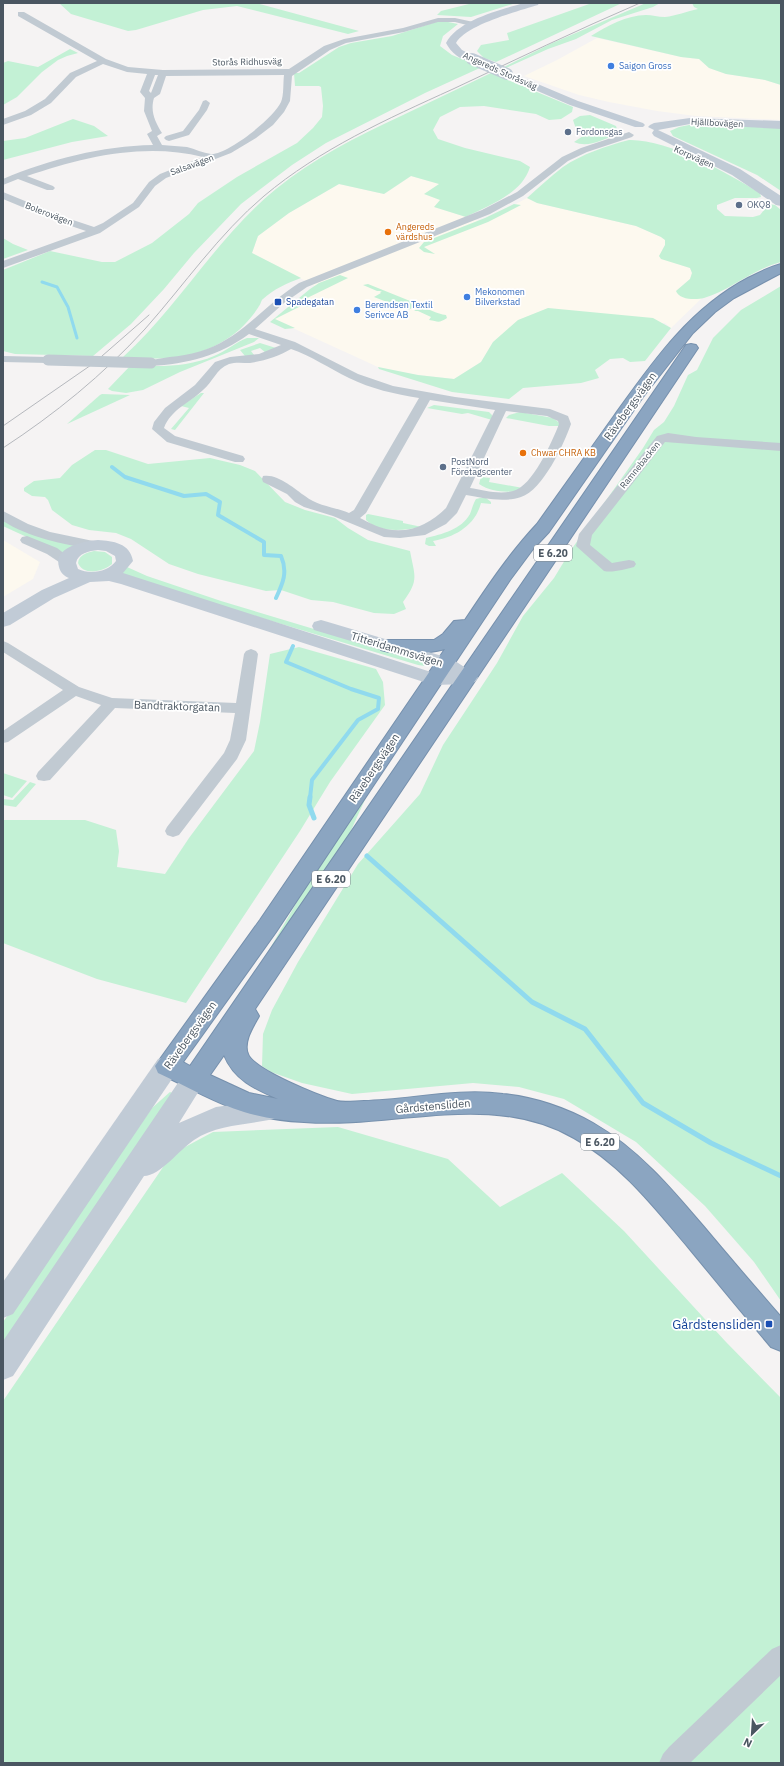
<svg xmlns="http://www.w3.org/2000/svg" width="784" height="1766" font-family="'IBM Plex Sans',sans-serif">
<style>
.commercial{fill:#fdf9ef}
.green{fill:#c3f1d5}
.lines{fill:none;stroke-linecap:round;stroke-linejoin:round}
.stream-far2{stroke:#90daee;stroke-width:3}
.stream-far1{stroke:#90daee;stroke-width:4}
.stream{stroke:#90daee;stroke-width:5}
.highway-casing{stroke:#7690ad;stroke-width:2}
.street{fill:#c1cad2;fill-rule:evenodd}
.secondary{fill:#c1cbd6;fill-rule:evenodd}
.highway{fill:#8ba5c1;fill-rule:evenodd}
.tram{stroke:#b5b8bd;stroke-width:1}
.street-bridge{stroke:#c1cad2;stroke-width:11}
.secondary-bridge{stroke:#c1cbd6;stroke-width:12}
.shop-dot{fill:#3f7fe0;stroke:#fff;stroke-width:1.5}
.service-dot{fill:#5c6f8a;stroke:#fff;stroke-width:1.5}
.food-dot{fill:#e8710a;stroke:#fff;stroke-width:1.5}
.transit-dot{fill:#1a4fb4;stroke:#fff;stroke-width:1.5}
.labels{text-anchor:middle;stroke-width:3.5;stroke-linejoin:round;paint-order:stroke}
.far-street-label{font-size:9px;fill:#4a5661;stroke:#fff}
.far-shop-label{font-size:9px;fill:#366cbe;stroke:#fff;text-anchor:start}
.far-service-label{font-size:9px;fill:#4e5e75;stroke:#fff;text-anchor:start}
.far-food-label{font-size:9px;fill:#c56008;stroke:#fff;text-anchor:start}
.far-transit-label{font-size:9px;fill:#164399;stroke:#fff;text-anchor:start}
.shield{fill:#fff;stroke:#808990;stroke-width:1}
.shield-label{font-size:10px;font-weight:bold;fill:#4a5661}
.street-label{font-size:11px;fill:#4a5661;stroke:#fff}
.near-transit-label{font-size:13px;fill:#164399;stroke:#fff;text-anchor:end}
</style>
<rect width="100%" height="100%" fill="#f5f3f3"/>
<!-- commercial -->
<g class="commercial">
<path d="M597 38 681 57 699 59 709 68 726 74 765 80 781 85V120L696 116 657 111 609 102 579 95 524 76 557 60Z"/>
<path d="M411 176 440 184 425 194 441 200 435 207 482 222 527 198 537 203 636 226 661 237 665 240V245L662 250 681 265 690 268 692 273 690 279 676 291 695 299 702 298 671 328 665 323 493 342 481 362 454 379 418 375 378 367 273 319 317 287 252 253 258 236 289 213 339 184 384 194Z"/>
<path d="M3 540 40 562 33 579 3 597Z"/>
</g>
<!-- green -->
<g class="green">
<path d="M59 3H256L359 31 348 34 237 6 203 10 136 30 128 31 71 14Z"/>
<path d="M473 3H516L471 17 437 15 441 11Z"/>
<path d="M592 3H622L496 62 484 58 477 51 481 45 509 40 507 33Z"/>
<path d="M646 3H660L653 7 612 20 576 39 548 49 506 68 504 67 550 44Z"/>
<path d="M692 3H781V85L765 80 726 74 709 68 699 59 681 57 591 36C607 26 627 15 646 15 652 15 658 17 665 17 676 16 687 11 698 9L694 7Z"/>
<path d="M436 22H448L458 24 443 36 440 46 452 55 482 67 425 93 326 143 292 165 241 204 194 253 164 289 131 324 93 356 15 354 3 351V270L50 251 102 262H115L152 243 189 214 198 203 237 177 297 143 313 128 322 117 323 106 321 87 319 86H295L294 73H299L339 47 351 43 392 36Z"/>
<path d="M70 49 78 53 67 56 58 60 42 72 17 97 3 105V63L8 61 38 67Z"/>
<path d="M491 73 573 107 572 112 561 119 549 120 536 114 484 106 460 107 440 117 433 130 438 139 465 148 520 161 530 167C522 194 489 205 466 217L434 207 440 200 424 194 439 184 411 176 384 194 339 184 289 213 258 236 252 253 301 278C287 283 274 289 263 299 261 300 261 304 259 306 256 312 244 326 239 330 205 359 166 361 123 357 179 306 217 237 276 189 313 159 357 136 401 116 431 102 461 87 491 73Z"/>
<path d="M590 115 616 126 618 132 615 135C602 140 588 148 574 142L583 136 575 126 573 120 580 116Z"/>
<path d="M73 119 94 126 108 136 72 142 3 160V141L25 138Z"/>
<path d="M694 124 781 128V191L757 175 673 136 670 131 679 127Z"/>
<path d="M629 140C668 139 727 173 760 193L761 197 757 198H735L717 205V209L725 216 753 217 760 215 769 204 775 205 781 210V262C753 269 731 290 704 298 696 300 679 300 676 291L690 279 692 273 690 268 661 259 659 256 665 245V240L661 237 636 226 537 203 527 198C539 187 550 177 563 167 582 154 606 146 629 140Z"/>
<path d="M514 204 521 205 488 222 424 247 435 254 424 252 419 248 424 242 485 218Z"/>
<path d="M3 238 13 244 28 250 3 259Z"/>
<path d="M340 275 348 278 301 301 310 306 308 307 303 305 275 319 295 328 285 329 270 322 310 289 319 283Z"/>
<path d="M368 284 415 303 416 306 408 310 374 297 381 293 380 292 382 291H377L363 285Z"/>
<path d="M781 286V1301L754 1262 705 1206 636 1142 564 1099 519 1087 473 1083 352 1094 302 1083 271 1072 262 1066 263 1034 272 1010 298 962 358 864 420 794 443 745 497 663 523 616 554 578 571 550 643 448 654 430 664 422 674 406 688 375 697 370 713 338 741 310Z"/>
<path d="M419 308C428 307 436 314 446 315L447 318C438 324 438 321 429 320L431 317 418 311H414Z"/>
<path d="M548 308 653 318 671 328 645 361 630 362 623 358 610 359 595 370 599 378 581 383 523 388 509 399 452 392 379 369 378 367 418 375 454 379 481 362 493 342 518 320Z"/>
<path d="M247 338H259L254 342 180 372 143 390 126 393 112 391 108 389 131 365C159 367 188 367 214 356 226 351 236 342 247 338Z"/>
<path d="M260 343 276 348 266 353 260 348 251 351 254 355 245 356 240 350Z"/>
<path d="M201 393H204L175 430 171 429 189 408 181 406Z"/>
<path d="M102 394 130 395 67 424 100 395Z"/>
<path d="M434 405 489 412 492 415V420L468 413 462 414 427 408Z"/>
<path d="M520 412 553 418 561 424 560 426H549L506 418 509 415Z"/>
<path d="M95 450H106L148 464 210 458 240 465 255 471 285 502 305 510 335 518 348 528 368 540 410 551C415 577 419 580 403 602L406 609 394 614 374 613 333 602 311 600 281 590 266 591 198 574 169 564 131 539 116 533 89 530 72 525 52 510 48 500 45 497 32 496 24 491V488L34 481 60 478 72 465Z"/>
<path d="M481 477 490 478 489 482 523 488 521 491C507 492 492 493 479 484Z"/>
<path d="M480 498H486L491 502V504L481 503C475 526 455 537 433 541L436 546H429L425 544 426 538C442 534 461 530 470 514 472 509 473 504 476 499Z"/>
<path d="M368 514 403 521V523L422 527C405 530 380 534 366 520V515Z"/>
<path d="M3 519 79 545 66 555 5 527 3 526Z"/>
<path d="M94 551 105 552 112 557V564C103 572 83 576 78 563 79 555 86 553 94 551Z"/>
<path d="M127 567 147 576 221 601 427 663 425 666 418 665 119 575Z"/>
<path d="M299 647 376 669 383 682 385 705 330 782 300 831 186 1003 97 979 3 943V820H85L116 830 119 851 117 867 165 874 189 838 254 751 260 722 270 654Z"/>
<path d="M3 773 27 781 12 798 3 795Z"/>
<path d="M30 782 36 784 16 807 3 805V799L13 800Z"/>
<path d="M373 782 348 837 218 1026 265 957 312 876Z"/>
<path d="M170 1092 172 1093 3 1346V1322L152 1108Z"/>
<path d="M338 1127 448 1159 500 1207 562 1173 624 1231 726 1342 781 1398V1763H3V1401L172 1154 213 1132Z"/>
</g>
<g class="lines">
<!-- stream-far2 -->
<path class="stream-far2" d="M42 282 57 287 68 307 77 338"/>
<!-- stream-far1 -->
<g class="stream-far1">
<path d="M112 467 125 477 184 496 206 494 220 502 218 515 264 542V555L281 556C288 572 283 583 276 598"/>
<path d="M293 646 286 662 351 689 379 698 378 709 358 720 312 780 310 798"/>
</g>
<!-- stream -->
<g class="stream">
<path d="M310 797 309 805 314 818"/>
<path d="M367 856 532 1002 585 1029 643 1103 711 1143 781 1176"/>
</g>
<defs>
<path id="highway" d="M781 264V273L734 298 715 312 693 333 643 397 549 532 533 549 510 580 276 932 183 1062 190 1066 686 345 691 344 696 345 698 348 255 1009 259 1016C253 1027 243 1042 248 1054 254 1070 320 1096 337 1101 344 1103 356 1101 364 1101 410 1100 456 1088 503 1094 533 1097 566 1108 593 1123 638 1149 671 1188 704 1227 729 1257 755 1287 781 1317V1351L771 1347C743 1314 716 1281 688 1247 654 1207 621 1164 574 1138 490 1090 395 1129 304 1122 284 1121 263 1118 244 1112 217 1104 184 1085 158 1073L155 1066 260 920 445 649C427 654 399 655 381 650L379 646 381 642 388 640H434L443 634 454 621 465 620C487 587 509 554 537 524 563 488 588 452 614 416 652 363 689 309 748 278 758 273 769 267 781 264ZM224 1055C234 1080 255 1089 278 1099L249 1093 210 1075Z"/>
</defs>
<!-- highway casing -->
<use href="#highway" class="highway-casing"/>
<!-- street -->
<g class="street">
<path d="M18 12H24L106 59 128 67 163 70 289 69 324 46 344 39 403 28 438 18H455L478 23 479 25 475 27 455 22H438L404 32 346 43 330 50 292 76 290 101 284 112 273 125 256 138 231 153 166 178 155 186 139 207 100 233 3 268V261L86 231 56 221 3 199V192L64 217 94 227 103 223 133 203 149 182 160 174 203 157C145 142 82 157 27 176L53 186 55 188 53 190H47L18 179 3 185V179C50 159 102 146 153 145L147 134 152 131 144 111 145 98 140 92 147 74 127 72 103 64 76 77 51 103 31 115 3 125V119L25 111 45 99 70 73 97 61 18 16ZM155 75H158L151 93 149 91ZM284 75C283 83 284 95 281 102 274 118 227 155 211 154 203 153 195 149 187 147 179 146 170 146 162 145L157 136 162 133C155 122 150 111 154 98L160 94 166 76Z"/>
<path d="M206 100 210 103 207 110 189 135 169 141 166 140 164 138 166 136 183 131 199 110 203 101Z"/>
<path d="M629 132 634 135 632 137 587 152 568 161 523 196 490 214 307 287 284 303 255 329 295 342 358 374 393 386 455 397 550 409 568 416 571 424C564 444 543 490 521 497 503 503 484 498 466 495L457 513 446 524 425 535 400 538 384 537 333 516 304 507 295 502 287 494 263 482 262 479 263 476C277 473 295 489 305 496 317 506 335 507 349 513L354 510 419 398C395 394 371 389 349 378 329 368 311 356 291 349 279 356 264 361 250 363 243 363 235 362 229 364 216 369 213 382 203 390 190 403 171 409 164 428L175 436 243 456 245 459 243 462H235L167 442 152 429 154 422 165 408 195 385 215 362 230 357 259 354 281 345 249 334C219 356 187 364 151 366L147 365 145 363 147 361C167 356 187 357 207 349 243 336 267 303 299 283L482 210 517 192 562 157 581 148ZM430 400 495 410 446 508C430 524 410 534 386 529 377 527 368 522 360 518L366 513ZM506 411 547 416 558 421 559 424C552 442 532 487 513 491 499 495 483 490 470 488Z"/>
<path d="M3 356 48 357 54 360 48 363 3 362Z"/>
<path d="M668 433 696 437 781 443V451L665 442 592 535 590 545 612 563 629 560 634 561 636 564 634 567C625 569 613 573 604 571L576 546 579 534 657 436Z"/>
<path d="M3 511 28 524 50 532 98 542 100 545 98 548 93 549C62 544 30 538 3 521Z"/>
<path d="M27 536 57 548 74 561 72 564H62L47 554 22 543 20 540 22 537Z"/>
<path d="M3 641 8 643 79 687 112 698 236 703 244 654 246 651 251 649 256 651 258 654 246 740 237 759 179 835 173 837 167 835 165 831 167 827 224 753 230 740 235 713 115 708 50 780 44 781 38 780 36 776 38 772 101 705 76 696 8 742 3 743V731L63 690 3 652Z"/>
<path d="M781 1645V1675L690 1763H659L663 1754 669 1747 772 1649Z"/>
</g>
<!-- secondary -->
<g class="secondary">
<path d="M524 3H539L538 5C518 11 466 25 456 43L462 50 476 57 477 59 476 61C464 64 451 53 446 43 458 20 500 10 524 3Z"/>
<path d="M507 71 578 101 643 123 645 125 643 127H635L570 105 503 76 502 74 503 72Z"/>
<path d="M690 118 781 121V129L690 124 658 130 740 169 781 196V206L776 205 732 175 654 136 652 133 654 130 648 127 650 125 654 123Z"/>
<path d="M98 540C113 541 130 543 133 561L123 573 434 673 446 672 438 667 314 630 312 626 314 622 321 620 328 622 452 659 475 674 478 678 475 682 468 684 433 685 121 584 109 581 90 582 54 598 10 625 3 627V613L42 590 69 578C64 576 60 572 59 567 53 547 84 541 98 540ZM98 550 106 551 115 556 116 561C108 572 90 575 78 569L76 563C78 553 89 551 98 550Z"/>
<path d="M167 1056 176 1059 179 1066 176 1073 13 1314 3 1318V1282L158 1059Z"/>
<path d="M195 1068 204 1071 207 1078 179 1123 216 1107 274 1099 283 1102 287 1109 283 1116C254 1126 220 1122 194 1140 180 1149 160 1176 144 1176L13 1376 3 1380V1341L186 1071Z"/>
</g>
<!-- highway -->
<use href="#highway" class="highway"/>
<!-- tram -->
<g class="tram">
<path d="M3 426 94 363 149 315"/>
<path d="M3 448C55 414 103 375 145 329 184 285 219 234 264 196 320 149 387 119 453 89 515 60 577 30 640 3"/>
</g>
<!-- street-bridge -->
<path class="street-bridge" d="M48 360 151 363"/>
<!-- secondary-bridge -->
<path class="secondary-bridge" d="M472 59 507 74"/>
</g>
<!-- markers -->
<g class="shop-dot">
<circle cx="611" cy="66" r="4"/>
<circle cx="467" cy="297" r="4"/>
<circle cx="357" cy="310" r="4"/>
</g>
<g class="service-dot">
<circle cx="568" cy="132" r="4"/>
<circle cx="739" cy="205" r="4"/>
<circle cx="443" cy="467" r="4"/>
</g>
<g class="food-dot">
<circle cx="388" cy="232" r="4"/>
<circle cx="523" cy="453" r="4"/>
</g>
<g class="transit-dot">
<rect x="274" y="298" width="8" height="8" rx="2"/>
<rect x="765" y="1320" width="8" height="8" rx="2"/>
</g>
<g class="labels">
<!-- far-street labels -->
<g class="far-street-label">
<text transform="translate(247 62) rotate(-1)" y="3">Storås Ridhusväg</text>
<text transform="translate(500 71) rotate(24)" y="3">Angereds Storåsväg</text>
<text transform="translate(717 123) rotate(3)" y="3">Hjällbovägen</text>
<text transform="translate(694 157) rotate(24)" y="3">Korpvägen</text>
<text transform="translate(192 165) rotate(-20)" y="3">Salsavägen</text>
<text transform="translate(49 214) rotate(21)" y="3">Bolerovägen</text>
<text transform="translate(640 465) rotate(-51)" y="3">Ramnebacken</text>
</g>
<!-- far-shop labels -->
<g class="far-shop-label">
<text x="619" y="69">Saigon Gross</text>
<text x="475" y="295">Mekonomen<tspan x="475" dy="10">Bilverkstad</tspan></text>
<text x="365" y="308">Berendsen Textil<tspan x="365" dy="10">Serivce AB</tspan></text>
</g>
<!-- far-service labels -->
<g class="far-service-label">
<text x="576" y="135">Fordonsgas</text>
<text x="747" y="208">OKQ8</text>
<text x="451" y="465">PostNord<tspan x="451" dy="10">Företagscenter</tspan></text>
</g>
<!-- far-food labels -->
<g class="far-food-label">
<text x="396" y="230">Angereds<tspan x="396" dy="10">värdshus</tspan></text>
<text x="531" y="456">Chwar CHRA KB</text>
</g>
<!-- far-transit labels -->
<g class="far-transit-label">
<text x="286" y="305">Spadegatan</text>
</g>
<!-- shield labels -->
<g class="shield">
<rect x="534" y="545" width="38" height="16" rx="3"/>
<rect x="312" y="871" width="38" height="16" rx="3"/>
<rect x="581" y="1134" width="38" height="16" rx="3"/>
</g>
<g class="shield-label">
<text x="553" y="557">E 6.20</text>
<text x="331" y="883">E 6.20</text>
<text x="600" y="1146">E 6.20</text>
</g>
<!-- street labels -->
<g class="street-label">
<text transform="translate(630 406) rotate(-54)" y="4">Rävebergsvägen</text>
<text transform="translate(397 649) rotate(17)" y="4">Titteridammsvägen</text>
<text transform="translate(177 706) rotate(2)" y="4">Bandtraktorgatan</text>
<text transform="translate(374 768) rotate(-56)" y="4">Rävebergsvägen</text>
<text transform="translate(190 1035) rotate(-54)" y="4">Rävebergsvägen</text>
<text transform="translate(433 1106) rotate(-5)" y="4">Gårdstensliden</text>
</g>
<!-- near-transit labels -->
<g class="near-transit-label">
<text x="761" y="1329">Gårdstensliden</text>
</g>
</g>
<!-- border -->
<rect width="784" height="1766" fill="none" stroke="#4a5661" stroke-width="8"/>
<!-- north arrow -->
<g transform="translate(752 1734) rotate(205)" stroke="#ffffff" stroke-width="3" paint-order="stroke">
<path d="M0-3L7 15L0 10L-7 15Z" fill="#4a5661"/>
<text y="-6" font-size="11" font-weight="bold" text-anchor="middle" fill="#4a5661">N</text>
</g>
</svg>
